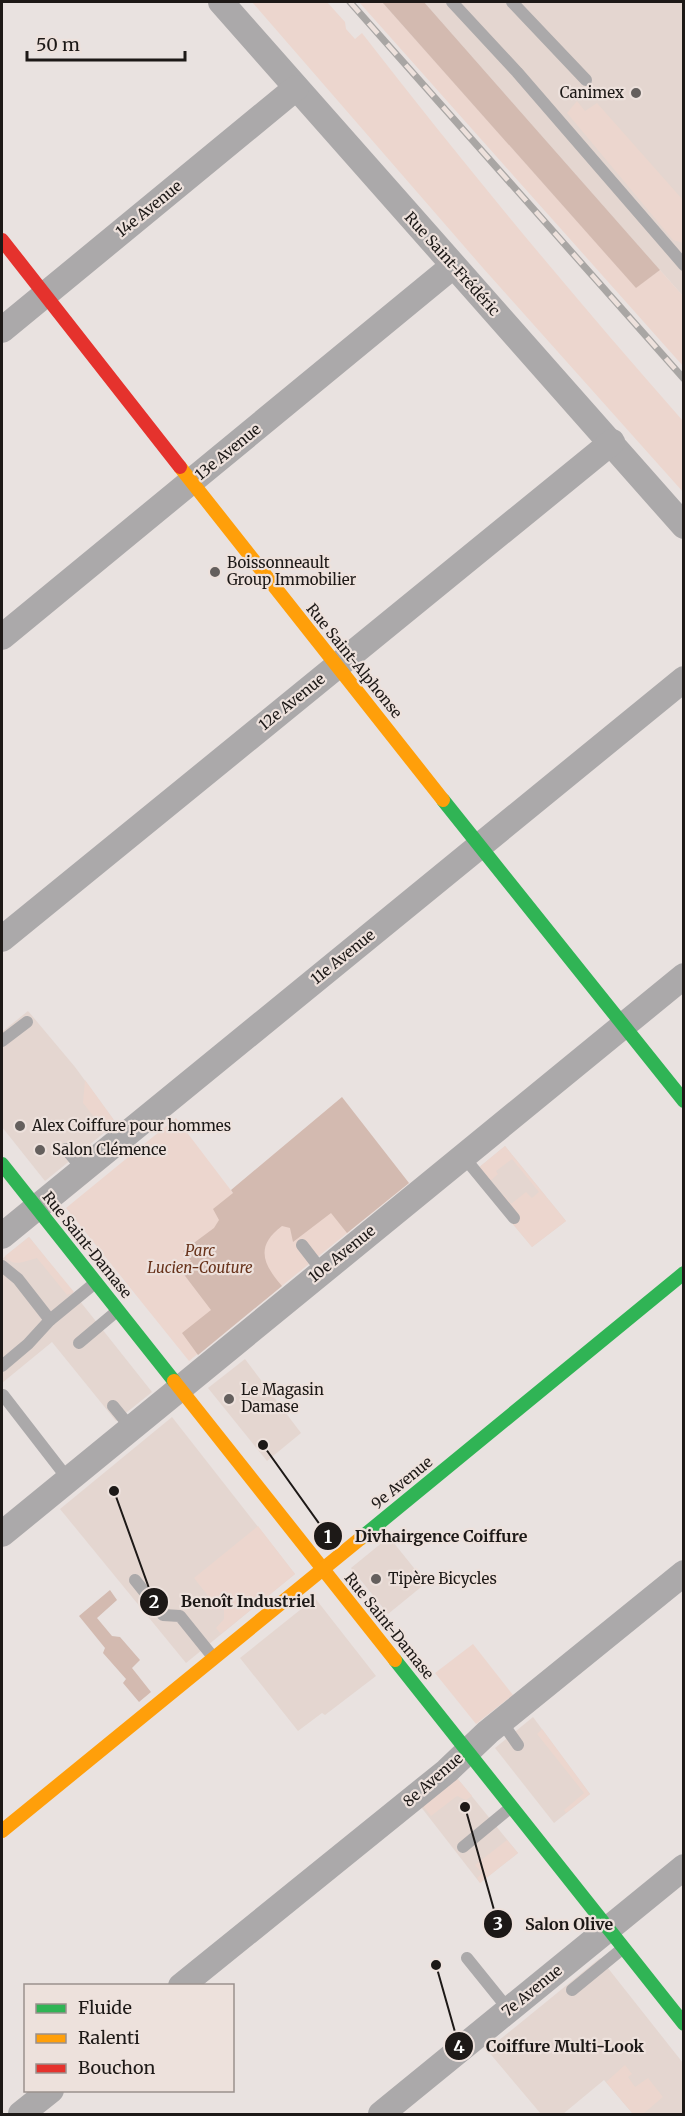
<svg xmlns="http://www.w3.org/2000/svg" width="685" height="2116" font-family="Merriweather,serif">
<style>
.built{fill:#e4d6d0}
.green{fill:#ecd6ce;fill-rule:evenodd}
.forest{fill:#d3bab0}
.lines{fill:none;stroke-linecap:round;stroke-linejoin:round}
.lane{stroke:#aba9aa;stroke-width:12}
.street{stroke:#aba9aa;stroke-width:26}
.fast{stroke:#30b455;stroke-width:14}
.slow{stroke:#ff9f0a;stroke-width:14}
.jam{stroke:#e5322d;stroke-width:14}
.rail-casing{stroke:#a9a6a4;stroke-width:7}
.rail{stroke:#ede1dc;stroke-width:4.5;stroke-dasharray:14;stroke-linecap:butt}
.poi-dot{fill:#645f5d;stroke:#ede1dc;stroke-width:2}
.labels{text-anchor:middle;stroke-width:4.5;stroke-linejoin:round;paint-order:stroke}
.poi-label{font-size:15px;fill:#1d1917;stroke:#ede1dc;text-anchor:start}
.street-label{font-size:15px;fill:#1d1917;stroke:#ede1dc}
.park-label{font-size:15px;font-style:italic;fill:#67321a;stroke:#ede1dc}
.leader{fill:none;stroke:#1d1917;stroke-width:2}
.callout-dot{fill:#1d1917;stroke:#ede1dc;stroke-width:2}
.mark-label{font-size:18px;text-anchor:middle;font-weight:bold;fill:#fff}
.callout-label{font-size:16px;text-anchor:middle;font-weight:bold;fill:#1d1917;stroke:#ede1dc;stroke-width:4.5;stroke-linejoin:round;paint-order:stroke}
</style>
<rect width="100%" height="100%" fill="#e9e2e0"/>
<!-- built -->
<g class="built">
<path d="M424 2H683V296L660 270Z"/>
<path d="M28 1011 75 1067 116 1123 45 1181 2 1127V1032Z"/>
<path d="M505 1146 566 1221 532 1247 471 1174Z"/>
<path d="M29 1237 152 1392 116 1421 52 1342 2 1383V1259Z"/>
<path d="M245 1359 301 1433 267 1461 208 1388Z"/>
<path d="M172 1417 295 1574 186 1663 60 1509Z"/>
<path d="M389 1537 426 1583 388 1614 351 1568Z"/>
<path d="M315 1598 376 1676 325 1715 322 1713 298 1731 240 1658Z"/>
<path d="M533 1717 590 1794 554 1823 495 1748Z"/>
<path d="M457 1778 518 1853 480 1883 421 1807Z"/>
<path d="M600 1958 683 2063V2114H633L604 2080 563 2114H541L487 2050Z"/>
</g>
<!-- green -->
<g class="green">
<path d="M252 2H327L345 22 346 29 355 39 362 33C465 166 572 295 683 421V492L483 268Z"/>
<path d="M359 2H382L636 287 660 270 683 296V366Z"/>
<path d="M577 101 585 111 597 103 683 200V243L673 240 567 113Z"/>
<path d="M85 1080 116 1123 106 1132 83 1103Z"/>
<path d="M176 1118 233 1193 409 1183 189 1361 66 1208Z"/>
<path d="M505 1146 566 1221 532 1247 471 1174ZM512 1159 539 1192 532 1198 526 1192 511 1204 504 1195 500 1198 488 1183 498 1174 496 1171Z"/>
<path d="M29 1237 74 1292 67 1295 37 1258C25 1261 13 1268 5 1256Z"/>
<path d="M258 1526 295 1574 221 1634 216 1628 224 1619V1605L209 1597 194 1578Z"/>
<path d="M473 1644 513 1695 476 1724 435 1673Z"/>
<path d="M542 1729 590 1794 566 1813 564 1810 584 1793 537 1734Z"/>
<path d="M457 1778 472 1796 466 1800 457 1796 431 1816 423 1806Z"/>
<path d="M507 1840 518 1853 480 1883 477 1878 482 1873 475 1865Z"/>
<path d="M625 2065 632 2074 628 2077 635 2087 648 2078 663 2097 643 2114H633L606 2082Z"/>
</g>
<!-- forest -->
<g class="forest">
<path d="M382 2H424L660 270 636 288Z"/>
<path d="M342 1097 409 1183 347 1233 331 1213 293 1242 290 1228 282 1226C254 1247 264 1265 282 1286L198 1355 182 1333 211 1310 179 1268 191 1261 183 1251 214 1228 219 1220 213 1209 233 1193 231 1190Z"/>
<path d="M110 1590 117 1600 97 1618 112 1636 120 1637 140 1660 132 1668 151 1692 139 1702 123 1683 126 1679 103 1653 105 1648 79 1616Z"/>
</g>
<g class="lines">
<!-- lane -->
<g class="lane">
<path d="M452 2 517 72 684 265"/>
<path d="M512 2 586 80"/>
<path d="M2 1041 27 1022"/>
<path d="M66 1149 83 1170"/>
<path d="M463 1156 514 1218"/>
<path d="M302 1245 322 1271"/>
<path d="M2 1266 18 1279 50 1320 95 1283"/>
<path d="M79 1343 117 1311"/>
<path d="M2 1366 28 1344 50 1320"/>
<path d="M3 1395 68 1479"/>
<path d="M113 1406 131 1428"/>
<path d="M135 1580 163 1615 180 1616 213 1657"/>
<path d="M501 1721 518 1745"/>
<path d="M463 1847 510 1808"/>
<path d="M467 1958 509 2010"/>
<path d="M572 1990 622 1949"/>
</g>
<!-- street -->
<g class="street">
<path d="M221 2 684 526"/>
<path d="M2 330 296 88"/>
<path d="M2 637 453 266"/>
<path d="M2 939 612 442"/>
<path d="M2 1236 684 679"/>
<path d="M2 1534 684 976"/>
<path d="M181 1986 447 1771 488 1732 684 1573"/>
<path d="M21 2114 51 2090"/>
<path d="M381 2114 684 1867"/>
</g>
<!-- fast -->
<g class="fast">
<path d="M443 800 684 1101"/>
<path d="M2 1164 174 1381"/>
<path d="M361 1538 684 1273"/>
<path d="M395 1660 684 2024"/>
</g>
<!-- slow -->
<g class="slow">
<path d="M180 467 443 800"/>
<path d="M174 1381 395 1660"/>
<path d="M2 1831 361 1538"/>
</g>
<!-- jam -->
<path class="jam" d="M2 240 180 467"/>
<defs>
<path id="rail" d="M350 2 684 379"/>
</defs>
<!-- rail casing -->
<use href="#rail" class="rail-casing"/>
<!-- rail -->
<use href="#rail" class="rail"/>
</g>
<!-- markers -->
<g class="poi-dot">
<circle cx="636" cy="93" r="6"/>
<circle cx="215" cy="572" r="6"/>
<circle cx="20" cy="1126" r="6"/>
<circle cx="40" cy="1150" r="6"/>
<circle cx="229" cy="1399" r="6"/>
<circle cx="376" cy="1579" r="6"/>
</g>
<g class="labels">
<!-- poi labels -->
<g class="poi-label">
<text x="624" y="98" text-anchor="end">Canimex</text>
<text x="227" y="568">Boissonneault<tspan x="227" dy="17">Group Immobilier</tspan></text>
<text x="32" y="1131">Alex Coiffure pour hommes</text>
<text x="52" y="1155">Salon Clémence</text>
<text x="241" y="1395">Le Magasin<tspan x="241" dy="17">Damase</tspan></text>
<text x="388" y="1584">Tipère Bicycles</text>
</g>
<!-- street labels -->
<g class="street-label">
<text transform="translate(149 209) rotate(-39)" y="5">14e Avenue</text>
<text transform="translate(452 264) rotate(48)" y="5">Rue Saint-Frédéric</text>
<text transform="translate(228 452) rotate(-39)" y="5">13e Avenue</text>
<text transform="translate(354 661) rotate(51)" y="5">Rue Saint-Alphonse</text>
<text transform="translate(292 702) rotate(-39)" y="5">12e Avenue</text>
<text transform="translate(343 957) rotate(-39)" y="5">11e Avenue</text>
<text transform="translate(87 1245) rotate(51)" y="5">Rue Saint-Damase</text>
<text transform="translate(342 1254) rotate(-39)" y="5">10e Avenue</text>
<text transform="translate(402 1483) rotate(-39)" y="5">9e Avenue</text>
<text transform="translate(389 1626) rotate(51)" y="5">Rue Saint-Damase</text>
<text transform="translate(433 1780) rotate(-41)" y="5">8e Avenue</text>
<text transform="translate(532 1991) rotate(-39)" y="5">7e Avenue</text>
</g>
<!-- park labels -->
<g class="park-label">
<text x="200" y="1256">Parc<tspan x="200" dy="17">Lucien-Couture</tspan></text>
</g>
</g>
<!-- callouts -->
<path class="leader" d="M263 1445L328 1536M114 1491L154 1602M465 1807L498 1924M436 1965L459 2046"/>
<g class="callout-dot">
<circle cx="263" cy="1445" r="6"/>
<circle cx="114" cy="1491" r="6"/>
<circle cx="465" cy="1807" r="6"/>
<circle cx="436" cy="1965" r="6"/>
<circle cx="328" cy="1536" r="15"/>
<circle cx="154" cy="1602" r="15"/>
<circle cx="498" cy="1924" r="15"/>
<circle cx="459" cy="2046" r="15"/>
</g>
<g class="mark-label">
<text x="328" y="1543">1</text>
<text x="154" y="1608">2</text>
<text x="498" y="1930">3</text>
<text x="459" y="2053">4</text>
</g>
<g class="callout-label">
<text x="441" y="1542">Divhairgence Coiffure</text>
<text x="248" y="1607">Benoît Industriel</text>
<text x="569" y="1930">Salon Olive</text>
<text x="565" y="2052">Coiffure Multi-Look</text>
</g>
<!-- border -->
<rect width="685" height="2116" fill="none" stroke="#1d1917" stroke-width="6"/>
<!-- legend -->
<rect x="24" y="1984" width="210" height="108" fill="#ede1dc" stroke="#9a918d" stroke-width="1.5"/>
<rect x="36" y="2004" width="30" height="9" fill="#30b455" stroke="#9a918d" stroke-width="1.5"/>
<text x="78" y="2014" font-size="18" fill="#1d1917">Fluide</text>
<rect x="36" y="2034" width="30" height="9" fill="#ff9f0a" stroke="#9a918d" stroke-width="1.5"/>
<text x="78" y="2044" font-size="18" fill="#1d1917">Ralenti</text>
<rect x="36" y="2064" width="30" height="9" fill="#e5322d" stroke="#9a918d" stroke-width="1.5"/>
<text x="78" y="2074" font-size="18" fill="#1d1917">Bouchon</text>
<!-- scale -->
<path d="M27 51v9h158v-9" fill="none" stroke="#1d1917" stroke-width="3"/>
<text x="36" y="51" font-size="18" fill="#1d1917" stroke="#ede1dc" stroke-width="4.5" paint-order="stroke">50 m</text>
</svg>
